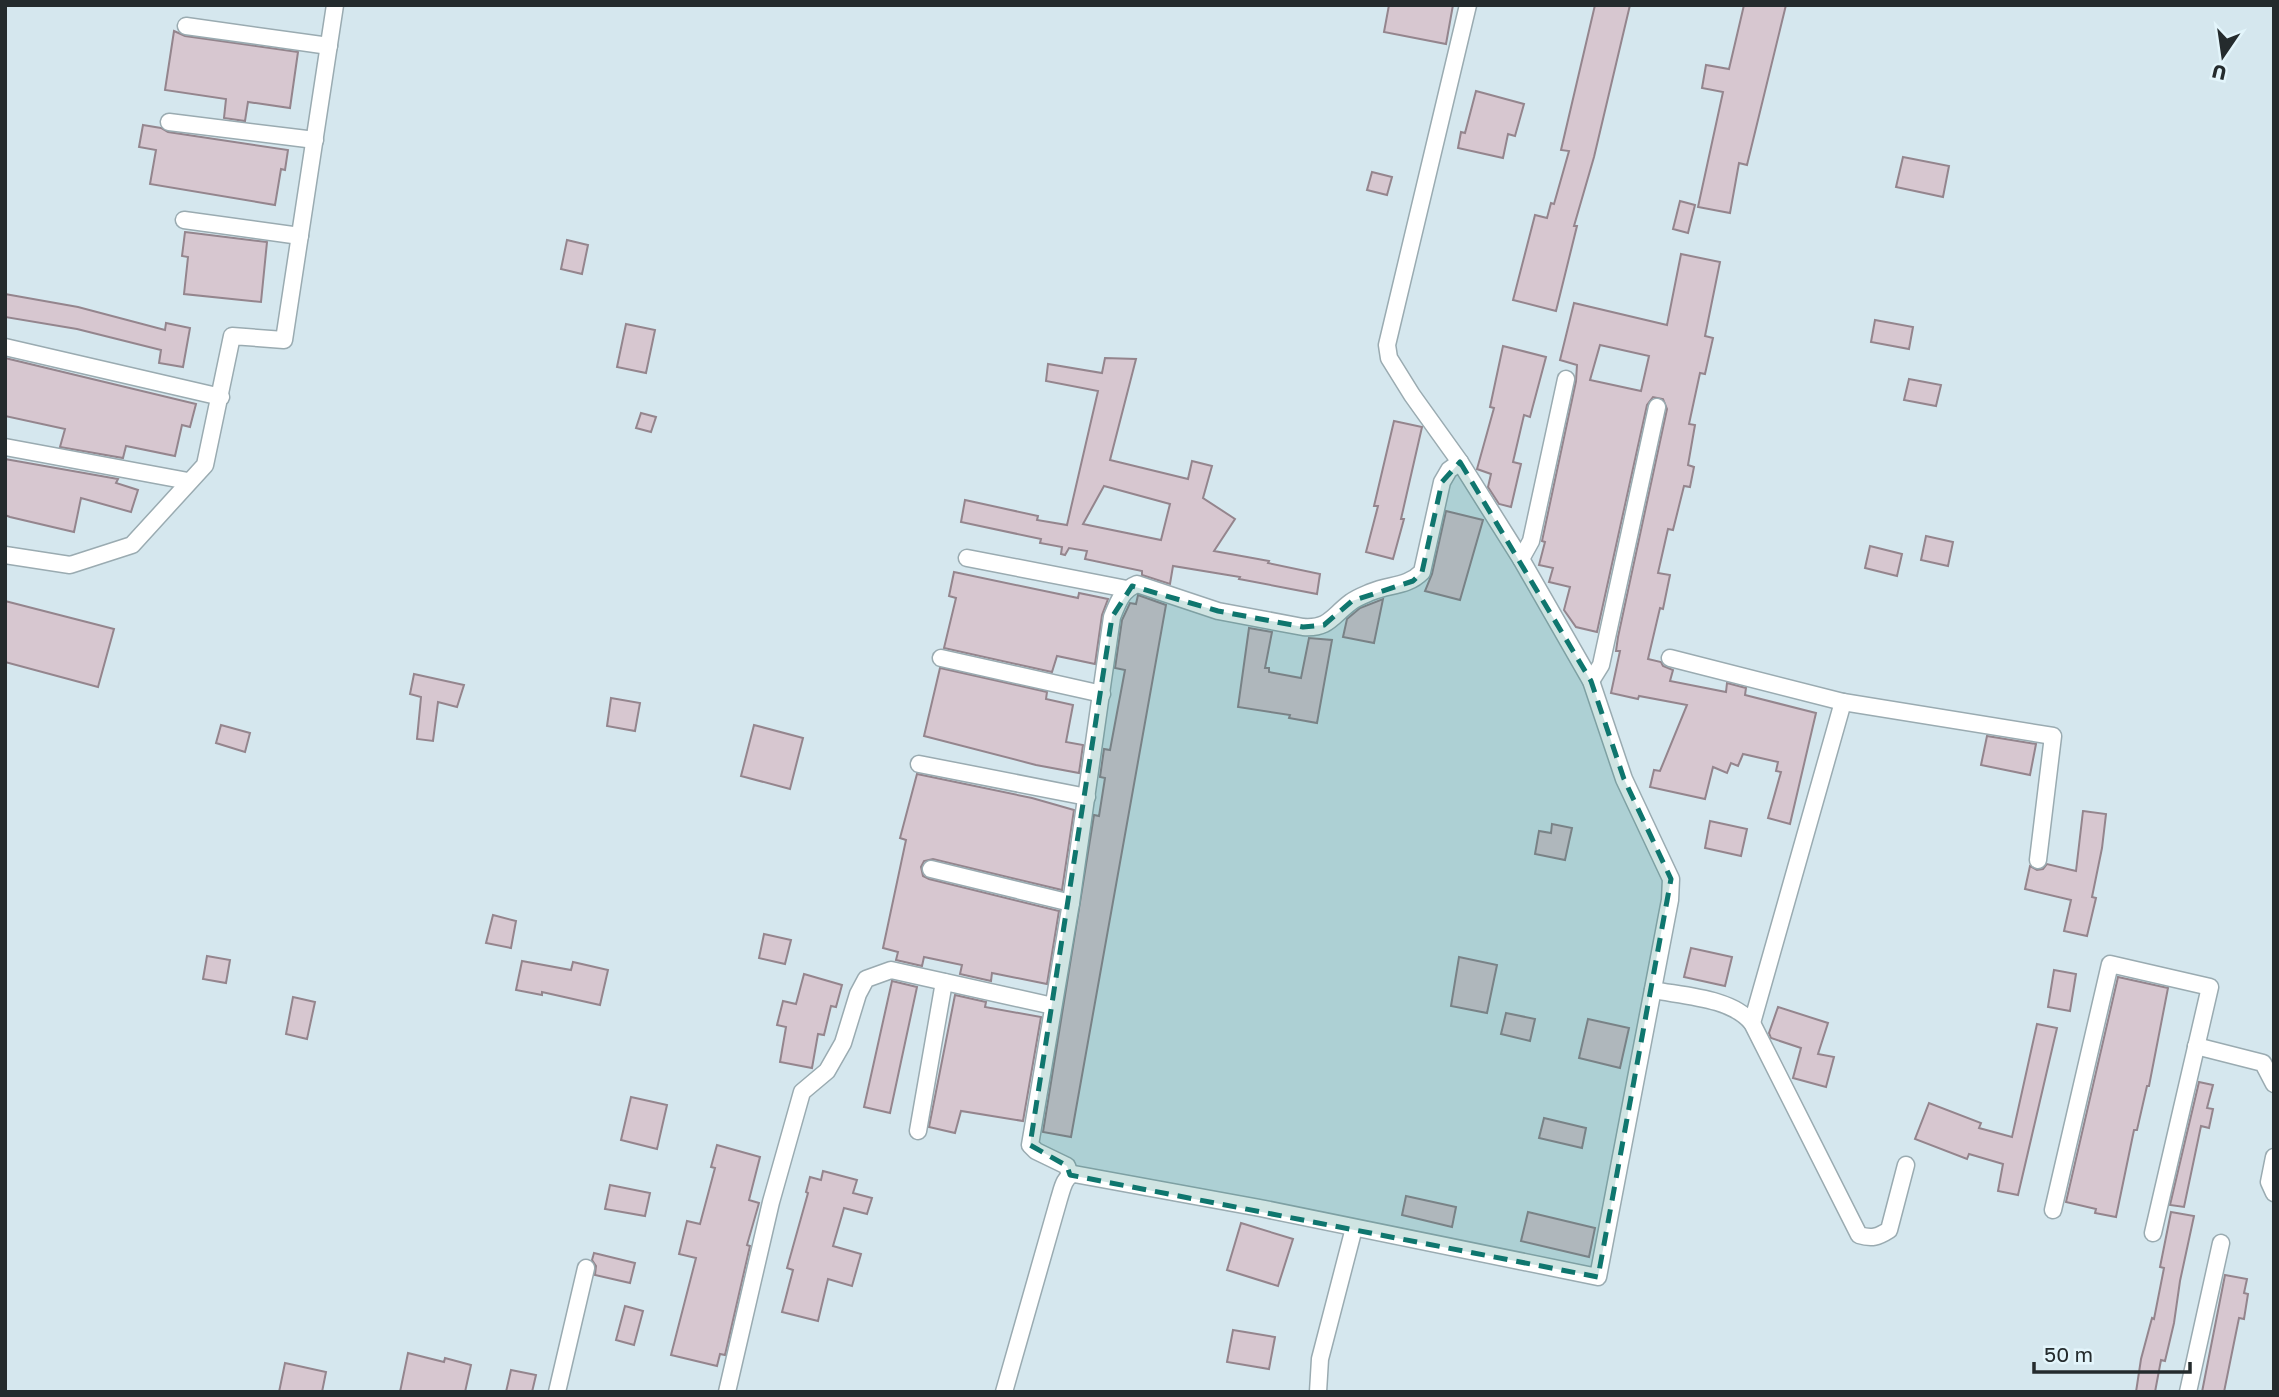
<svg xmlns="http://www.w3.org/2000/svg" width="2279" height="1397" font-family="'Golos Text',sans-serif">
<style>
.building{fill:#d7c7d0;stroke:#94858d;stroke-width:2;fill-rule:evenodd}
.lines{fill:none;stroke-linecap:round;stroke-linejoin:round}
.minor-casing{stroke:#9aabb1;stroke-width:19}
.minor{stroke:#fff;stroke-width:16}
.marked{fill:#0f766e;fill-opacity:0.2;stroke:#0f766e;stroke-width:5;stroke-dasharray:14 9;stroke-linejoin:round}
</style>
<rect width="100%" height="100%" fill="#d5e7ee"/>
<!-- building -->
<g class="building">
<path d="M1389 5H1453L1446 44 1384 32Z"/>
<path d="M1595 5H1630L1594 157 1574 226H1577L1556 311 1513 300 1535 215 1547 218 1551 203 1554 204 1569 151 1561 150Z"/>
<path d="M1744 5H1786L1747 165 1739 163 1730 213 1698 207 1723 92 1702 88 1706 65 1729 69Z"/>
<path d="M174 31 185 36 298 52 290 108 248 102 245 121 224 118 226 99 165 90Z"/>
<path d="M1476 91 1524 104 1515 136 1508 134 1503 158 1458 148 1461 132 1465 133Z"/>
<path d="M143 125 161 128 168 132 288 150 285 170 281 169 275 205 150 184 156 150 139 147Z"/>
<path d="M1903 157 1949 166 1943 197 1896 187Z"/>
<path d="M1372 172 1392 177 1387 195 1367 190Z"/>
<path d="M1680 201 1695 205 1688 233 1673 229Z"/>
<path d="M185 232 267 242 261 302 184 294 188 257 182 256Z"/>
<path d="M567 240 588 245 582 274 561 269Z"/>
<path d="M1681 254 1720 262 1705 336 1713 338 1705 374 1700 373 1689 424 1695 425 1688 465 1694 467 1690 487 1684 486 1673 530 1668 529 1658 573 1670 575 1663 609 1660 608 1648 659 1661 662 1663 666 1673 670 1670 681 1726 692 1727 683 1746 688 1745 695 1816 713 1790 824 1768 818 1781 772 1776 771 1778 762 1743 754 1738 766 1731 763 1727 773 1713 767 1705 799 1650 787 1654 770 1660 771 1687 705 1639 696 1638 699 1611 693 1620 651H1616L1618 637 1667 409 1663 399 1653 397 1647 405 1597 632 1576 627 1564 610 1570 587 1549 582 1553 568 1539 565 1545 542 1542 541 1576 381 1577 365 1560 360 1574 303 1667 325ZM1600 345 1649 356 1641 391 1590 380Z"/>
<path d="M5 294 78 307 165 330 166 323 190 328 183 367 159 363 161 350 77 329 5 317Z"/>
<path d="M1875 320 1913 327 1909 349 1871 342Z"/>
<path d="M626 324 655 330 646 373 617 367Z"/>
<path d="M1503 346 1546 357 1530 417 1524 415 1513 462 1521 464 1511 507 1499 504 1488 487 1491 474 1477 469 1494 408 1490 407Z"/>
<path d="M5 358 196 404 190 427 182 425 175 456 126 446 123 458 60 447 65 429 5 416Z"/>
<path d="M1105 358 1136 359 1110 460 1188 479 1192 461 1212 466 1203 498 1235 519 1214 551 1269 561 1268 563 1320 574 1317 594 1239 579 1240 577 1173 566 1170 584 1142 575V571L1085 559 1087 551 1069 548 1065 555 1061 554 1062 547 1040 543 1041 539 961 522 965 500 1038 516 1037 520 1067 525 1098 391 1046 381 1048 364 1102 373ZM1104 486 1170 504 1161 540 1083 524Z"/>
<path d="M1909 379 1941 385 1936 406 1904 400Z"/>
<path d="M641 413 656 417 651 432 636 428Z"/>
<path d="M1394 421 1422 427 1401 519H1404L1393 559 1366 552 1378 506H1374Z"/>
<path d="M5 459 118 479 116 483 138 490 131 512 81 498 74 532 10 517 5 515Z"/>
<path d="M1446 511 1483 520 1460 600 1425 591 1432 574Z"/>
<path d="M1926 536 1953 542 1948 566 1921 560Z"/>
<path d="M1870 546 1902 554 1897 576 1865 568Z"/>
<path d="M954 572 1078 598 1079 593 1108 599 1102 615 1095 664 1057 656 1052 672 944 648 956 598 949 596Z"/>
<path d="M1138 595 1166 605 1071 1137 1043 1132 1094 815 1099 816 1105 778 1100 777 1104 749 1110 750 1125 670 1115 668 1122 620 1130 603 1136 604Z"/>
<path d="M1383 599 1374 643 1343 637 1347 619 1360 608Z"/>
<path d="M5 601 114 629 98 687 5 662Z"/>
<path d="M1249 628 1272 632 1265 668H1269V672L1301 678 1309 638 1332 640 1317 723 1289 718 1290 715 1238 707Z"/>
<path d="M940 668 1047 692 1046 699 1073 705 1066 742 1083 745 1079 773 1036 765 924 736Z"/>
<path d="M414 674 464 685 457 707 438 702 433 741 417 739 421 697 410 694Z"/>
<path d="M611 698 640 703 635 731 607 726Z"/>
<path d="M221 725 250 733 245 752 216 743Z"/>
<path d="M754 725 803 738 790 789 741 776Z"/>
<path d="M1987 736 2036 744 2030 775 1981 765Z"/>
<path d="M917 774 1032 798 1074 810 1062 890 933 859 924 861 921 867 923 876 929 879 1059 911 1047 984 992 973 991 981 960 974 962 965 924 957 922 966 896 960 898 952 883 948 906 840 900 838Z"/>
<path d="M2083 811 2106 814 2102 848 2092 897 2096 898 2087 936 2064 931 2071 900 2025 889 2030 866 2037 870 2043 869 2047 864 2076 871Z"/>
<path d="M1710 821 1747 829 1741 856 1705 848Z"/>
<path d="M1552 824 1572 828 1565 860 1535 854 1539 831 1551 833Z"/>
<path d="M493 915 516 921 511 948 486 943Z"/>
<path d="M764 934 791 940 785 964 759 958Z"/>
<path d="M1691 948 1732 957 1725 986 1684 977Z"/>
<path d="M207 956 230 960 226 983 203 979Z"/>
<path d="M1459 957 1497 965 1487 1013 1451 1006Z"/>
<path d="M522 961 571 970 573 962 608 970 600 1005 542 992V995L516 990Z"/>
<path d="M2054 970 2076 974 2070 1011 2048 1007Z"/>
<path d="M804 974 842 985 836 1007 831 1006 824 1035 818 1034 812 1068 780 1062 786 1027 777 1025 783 1001 796 1004Z"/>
<path d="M2118 977 2168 988 2149 1086H2147L2137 1130H2134L2116 1217 2095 1213 2096 1209 2066 1202Z"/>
<path d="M892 981 917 987 890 1113 864 1107Z"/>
<path d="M955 995 986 1002 985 1007 1041 1017 1023 1121 961 1111 955 1133 929 1127Z"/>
<path d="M293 997 315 1002 307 1039 286 1034Z"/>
<path d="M1778 1007 1828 1023 1818 1054 1834 1057 1826 1087 1793 1078 1801 1048 1771 1038 1769 1033Z"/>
<path d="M1506 1013 1535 1019 1530 1041 1501 1034Z"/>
<path d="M1588 1019 1629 1028 1620 1068 1579 1058Z"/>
<path d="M2037 1024 2057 1028 2018 1195 1998 1191 2003 1164 1969 1154 1967 1159 1915 1139 1929 1103 1981 1123 1979 1128 2012 1137Z"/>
<path d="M2199 1082 2213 1085 2207 1108 2213 1109 2209 1128 2201 1126 2184 1207 2170 1205Z"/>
<path d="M631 1097 667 1105 657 1149 621 1140Z"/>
<path d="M1544 1118 1586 1128 1582 1148 1539 1138Z"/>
<path d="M717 1145 760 1157 749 1200 759 1203 747 1245 750 1246 725 1355 720 1354 717 1366 671 1355 696 1258 679 1254 687 1221 700 1224 715 1168 711 1167Z"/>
<path d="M823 1171 857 1180 853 1193 872 1198 867 1214 844 1208 833 1246 861 1254 852 1286 828 1279 818 1321 782 1312 793 1270 787 1268 808 1193 806 1192 810 1177 821 1180Z"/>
<path d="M610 1185 650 1193 645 1216 605 1209Z"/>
<path d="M1406 1196 1456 1207 1452 1227 1402 1215Z"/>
<path d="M1528 1212 1595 1228 1589 1257 1521 1241Z"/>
<path d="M2171 1212 2194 1216 2180 1281 2174 1323 2165 1361 2161 1360 2155 1392H2136L2141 1359 2152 1318 2154 1319 2164 1268 2160 1267Z"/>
<path d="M1241 1223 1293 1239 1278 1286 1227 1270Z"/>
<path d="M594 1253 635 1263 630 1283 595 1275 596 1266 592 1260Z"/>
<path d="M2225 1275 2247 1279 2244 1293 2248 1294 2244 1319 2239 1318 2224 1392H2202Z"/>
<path d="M625 1306 643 1311 634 1345 616 1340Z"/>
<path d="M1233 1330 1275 1337 1269 1369 1227 1362Z"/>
<path d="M408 1353 444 1362 445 1358 471 1365 465 1392H400Z"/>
<path d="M285 1363 326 1372 322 1392H279Z"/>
<path d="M511 1370 536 1375 532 1392H506Z"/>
</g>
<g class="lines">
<defs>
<g id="minor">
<path d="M186 26 329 46"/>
<path d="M169 122 315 140"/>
<path d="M184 220 300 236"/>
<path d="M5 347 221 397"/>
<path d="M5 447 188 481"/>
<path d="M5 555 70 565 132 545 205 465 232 336 284 340 335 5"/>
<path d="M967 558 1127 589"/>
<path d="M1521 559 1531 541 1566 379"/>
<path d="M941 658 1102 694"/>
<path d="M1670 658 1843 702 2053 736 2038 860"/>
<path d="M1591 681 1601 665 1657 407"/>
<path d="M919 764 1087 797"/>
<path d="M931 869 1071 903"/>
<path d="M1653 990C1684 996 1732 998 1752 1023L1859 1235C1872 1239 1878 1237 1889 1230L1906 1165"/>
<path d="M1752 1023 1843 702"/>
<path d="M2196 1046 2263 1063 2274 1084"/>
<path d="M918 1131 944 982"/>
<path d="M2274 1157 2269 1182 2274 1193"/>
<path d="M1070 1175 1067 1166 1036 1151 1030 1145 1071 903 1112 617C1118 602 1122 590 1137 584L1218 611 1303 627C1329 629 1332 616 1351 602 1356 598 1364 595 1371 592 1390 584 1407 587 1422 572L1442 482 1449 470 1460 462"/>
<path d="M2053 1210 2110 964 2210 987 2153 1233"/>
<path d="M557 1392 586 1268"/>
<path d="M727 1392 771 1202 802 1092 827 1071 843 1043 858 994 866 979 891 970 1053 1006"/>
<path d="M1004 1392 1059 1199C1062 1190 1064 1176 1074 1174L1260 1208 1598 1277 1670 900 1671 879 1624 779 1591 681 1521 559 1460 462 1412 395 1389 358 1387 345 1468 5"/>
<path d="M1318 1392 1320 1359 1354 1228"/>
<path d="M2188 1392 2221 1243"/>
</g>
</defs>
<!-- minor casing -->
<use href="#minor" class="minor-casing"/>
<!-- minor -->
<use href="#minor" class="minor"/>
</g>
<!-- marked area -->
<path class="marked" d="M1460 462 1591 681 1624 779 1671 879 1598 1277 1070 1175 1067 1166 1030 1145 1112 617 1132 586 1218 611 1303 627 1324 625 1352 601 1413 581 1422 572 1442 482Z"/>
<!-- border -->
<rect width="2279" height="1397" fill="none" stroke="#242b2d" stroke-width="14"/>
<!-- north arrow -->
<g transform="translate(2223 56) rotate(193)" stroke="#e3f5fb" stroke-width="5" paint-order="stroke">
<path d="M0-5L12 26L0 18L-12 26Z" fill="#242b2d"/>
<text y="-10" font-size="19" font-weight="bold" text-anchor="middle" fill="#242b2d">U</text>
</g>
<!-- scale -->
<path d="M2034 1362v10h156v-10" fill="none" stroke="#242b2d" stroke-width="3.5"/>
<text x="2044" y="1362" font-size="21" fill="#242b2d" stroke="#e3f5fb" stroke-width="5" paint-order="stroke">50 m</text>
</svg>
